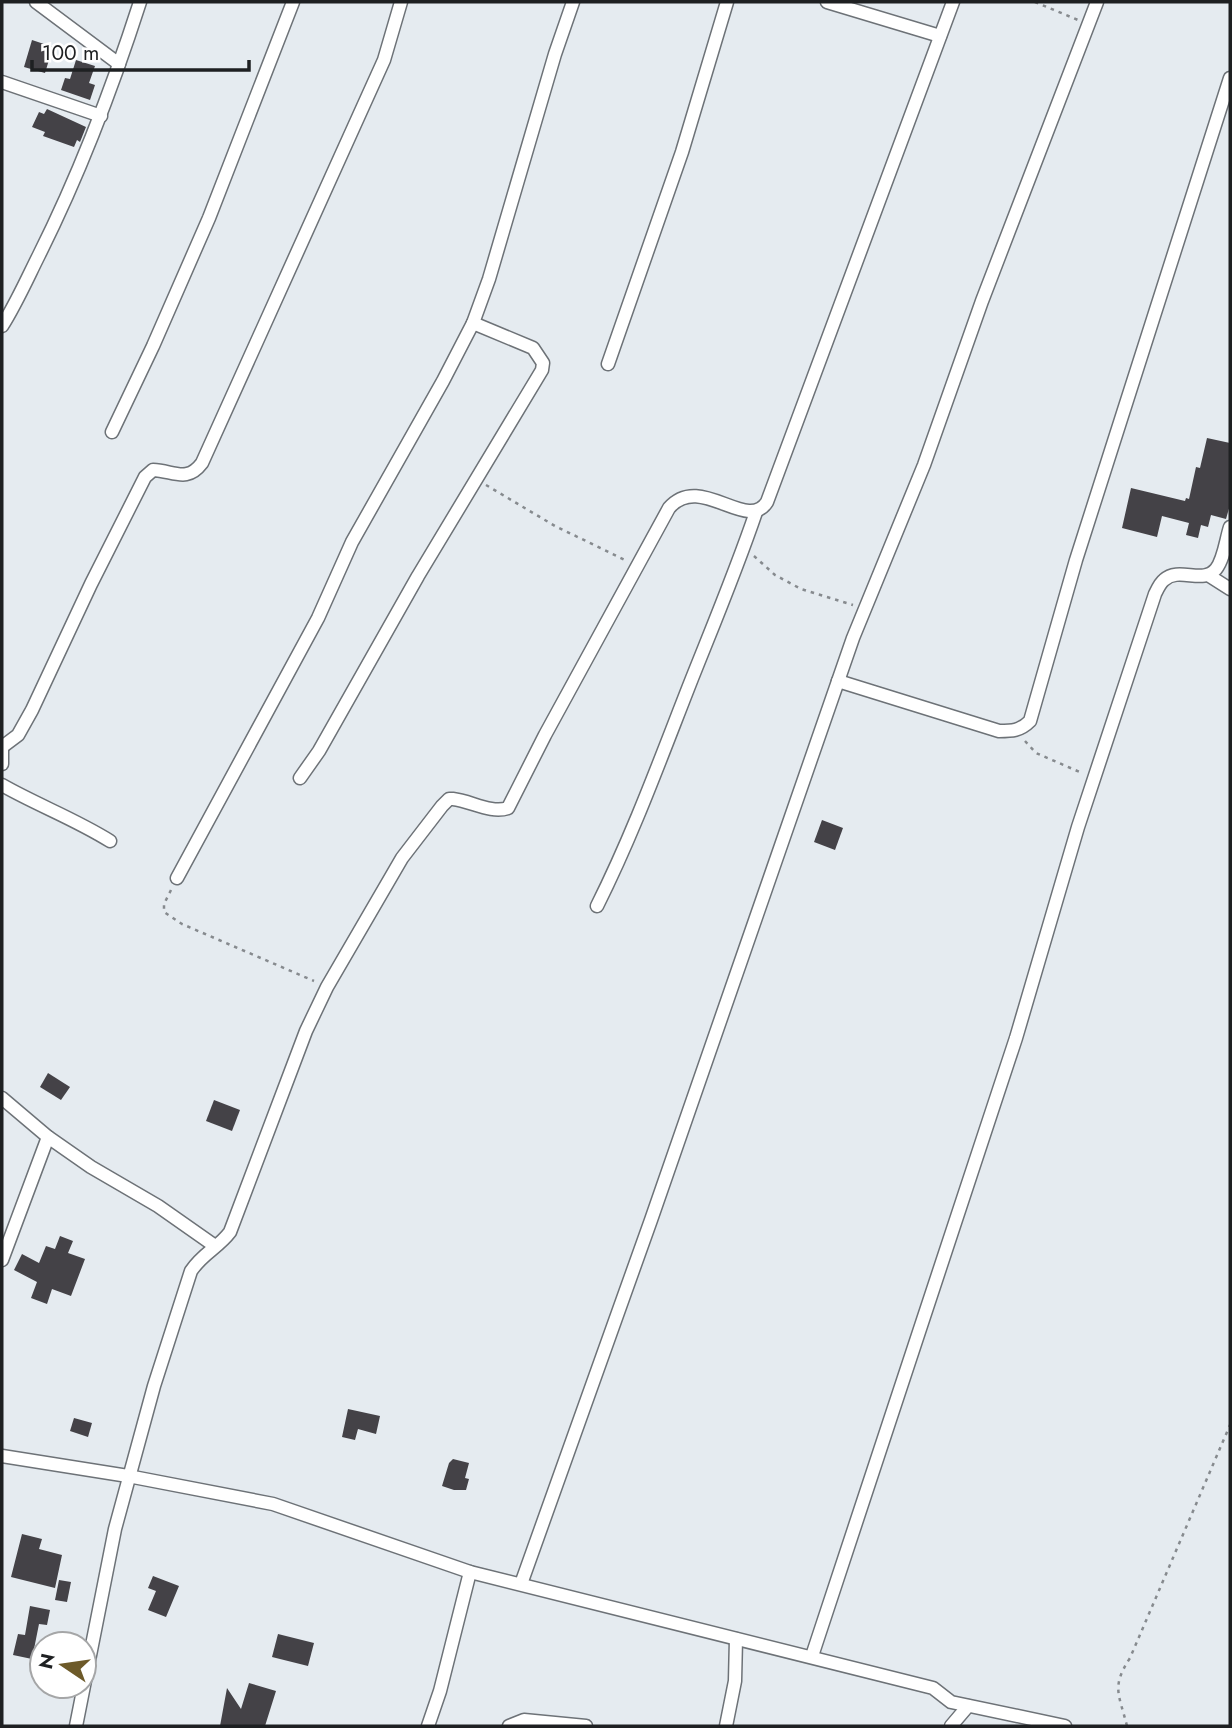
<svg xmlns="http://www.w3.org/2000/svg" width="1232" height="1728" font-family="Jost,sans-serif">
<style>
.building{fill:#444247}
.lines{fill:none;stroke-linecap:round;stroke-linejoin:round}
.street-casing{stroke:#6d7277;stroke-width:15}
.path{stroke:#868a8e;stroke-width:2.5;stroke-dasharray:3.5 5;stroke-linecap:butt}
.street{stroke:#fff;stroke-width:12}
</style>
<rect width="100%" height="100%" fill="#e5ebf0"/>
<!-- building -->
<g class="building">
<path d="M32 40 53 47 45 73 24 67Z"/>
<path d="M76 60 95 66 89 83 95 85 90 100 61 90 65 78 70 79Z"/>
<path d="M47 109 86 127 80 142 77 140 74 147 43 136 45 132 32 127 39 112 44 114Z"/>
<path d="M1207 438 1230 443V505L1226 519 1211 515 1208 527 1201 525 1198 538 1186 535 1189 523 1162 516 1157 537 1122 528 1131 488 1185 501 1186 498 1189 499 1196 467 1200 468Z"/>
<path d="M822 820 843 828 835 850 814 842Z"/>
<path d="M48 1073 70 1087 61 1100 40 1087Z"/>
<path d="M214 1100 240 1110 232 1131 206 1121Z"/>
<path d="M60 1236 73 1241 68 1253 85 1259 71 1296 52 1289 47 1304 31 1298 37 1282 14 1270 22 1254 39 1263 46 1246 55 1249Z"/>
<path d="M348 1409 380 1416 376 1434 358 1429 355 1440 342 1437Z"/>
<path d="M74 1418 92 1423 88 1437 70 1431Z"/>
<path d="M453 1459 469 1463 465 1478 469 1479 466 1490H454L442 1486 449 1463Z"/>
<path d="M22 1534 42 1539 39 1549 62 1555 55 1588 11 1577Z"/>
<path d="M153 1576 179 1586 166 1617 148 1610 156 1591 148 1588Z"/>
<path d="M59 1580 71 1582 67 1602 55 1600Z"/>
<path d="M30 1606 50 1610 47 1625 39 1624 32 1659 13 1655 18 1634 25 1635Z"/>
<path d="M278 1634 314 1643 308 1666 272 1657Z"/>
<path d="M249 1683 276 1691 265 1726H220L227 1688 241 1709Z"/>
</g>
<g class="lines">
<defs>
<g id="street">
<path d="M36 2 119 64"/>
<path d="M827 2 940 36"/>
<path d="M2 82 101 116"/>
<path d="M2 326C16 304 27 279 39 255 80 173 112 89 140 2"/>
<path d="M608 364 682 152 727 2"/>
<path d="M112 432 153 346 209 218 293 2"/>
<path d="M1208 575 1230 589"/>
<path d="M838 681 999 731C1012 731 1020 731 1030 721L1076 560 1230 78"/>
<path d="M2 747 18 735 32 710 91 584 145 477 153 470C174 471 187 483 202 463L384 60 401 2"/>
<path d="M2 747V764"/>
<path d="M300 778 319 751 418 576 542 370 543 363 533 348 473 323"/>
<path d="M2 785C37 805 75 819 110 841"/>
<path d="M177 878 318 618 352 542 443 381 473 323 489 279 555 54 573 2"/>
<path d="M597 906C633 834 660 760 689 686 712 628 736 571 756 512"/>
<path d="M2 1098 48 1137 91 1167 158 1206 215 1246"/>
<path d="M2 1260 48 1137"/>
<path d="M2 1456 128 1476 273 1504 470 1572 933 1688 951 1702 1065 1726"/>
<path d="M521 1584 651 1220 853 638 924 465 982 301 1097 2"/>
<path d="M812 1656 1016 1038 1078 827 1155 594C1157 590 1160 583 1164 580 1179 566 1203 585 1216 569 1224 559 1226 539 1230 527"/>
<path d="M76 1726 115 1529 154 1386 191 1271C203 1253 218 1248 230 1232L306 1031 327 987 402 858 442 806 449 799H453C471 801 491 814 508 808L545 735 669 508C700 472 747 533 767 502L953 2"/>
<path d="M428 1726 440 1691 470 1572"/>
<path d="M509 1726 524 1720 586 1726"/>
<path d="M726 1726 735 1681 736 1639"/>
<path d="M951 1726 968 1706"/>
</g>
</defs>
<!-- street casing -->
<use href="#street" class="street-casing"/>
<!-- path -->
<g class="path">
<path d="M1035 2 1078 20"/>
<path d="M486 485 555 526 625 560"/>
<path d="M754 556 775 575 801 589 853 605"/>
<path d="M1025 741 1036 753 1082 773"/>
<path d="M171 890 164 904V912L182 924 314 981"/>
<path d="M1127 1726C1119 1694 1111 1687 1130 1658L1230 1425"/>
</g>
<!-- street -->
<use href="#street" class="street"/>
</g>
<!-- border -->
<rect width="1232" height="1728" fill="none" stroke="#1e2022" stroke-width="7"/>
<!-- north arrow -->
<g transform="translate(63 1665) rotate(283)"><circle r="33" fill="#ffffff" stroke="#a5a6a7" stroke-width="2"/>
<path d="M0-5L12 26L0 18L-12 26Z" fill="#6d5a29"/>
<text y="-10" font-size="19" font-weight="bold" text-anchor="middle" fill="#1e2022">N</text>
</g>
<!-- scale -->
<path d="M32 60v10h217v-10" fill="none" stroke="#1e2022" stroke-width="3.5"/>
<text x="42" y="60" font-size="21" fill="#1e2022" stroke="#ffffff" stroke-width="5" paint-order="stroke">100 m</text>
</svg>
